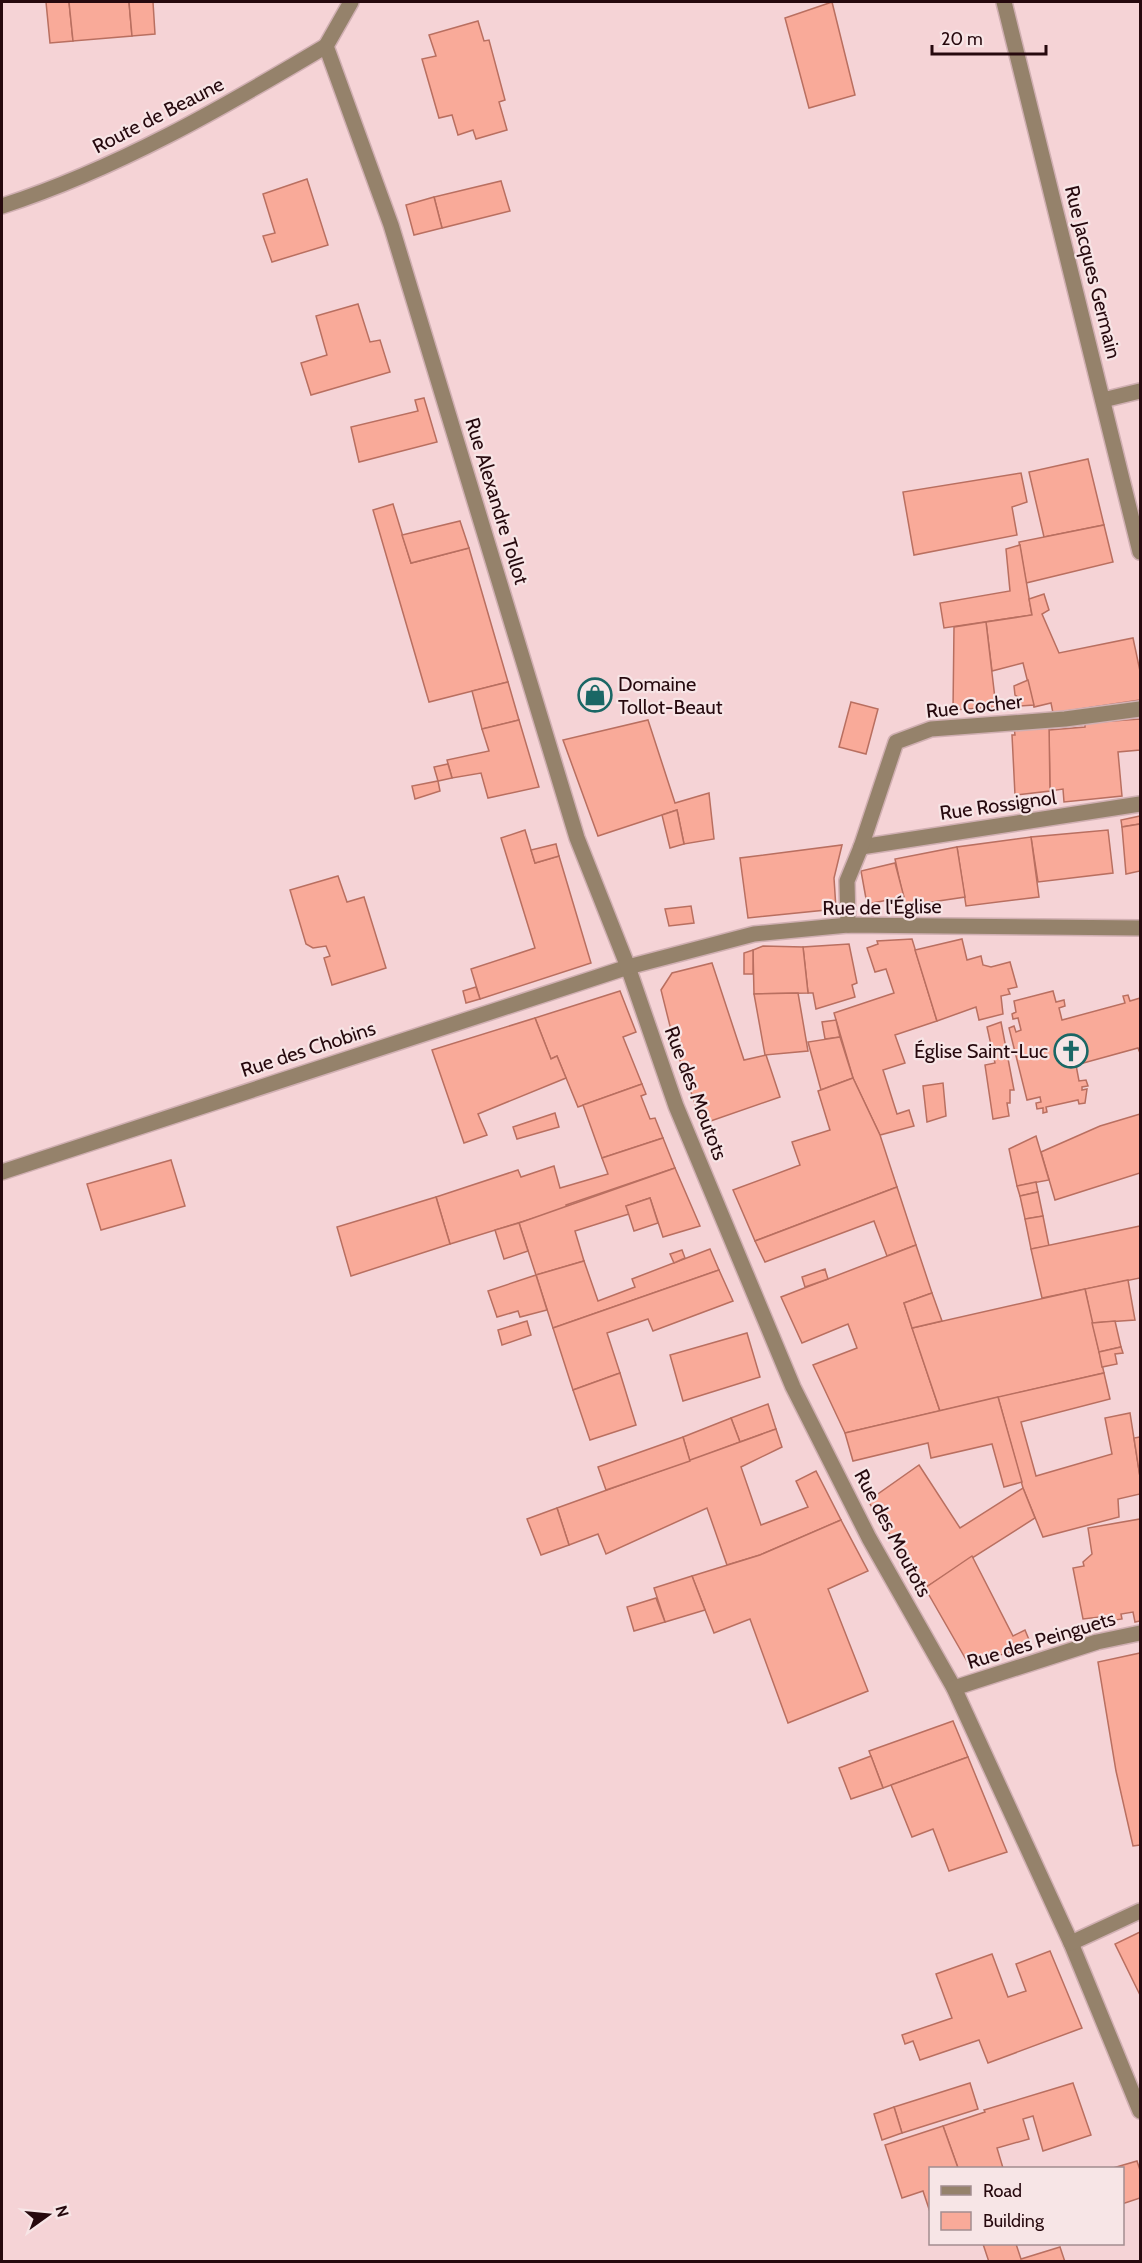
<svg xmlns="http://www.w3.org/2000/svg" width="1142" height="2263" font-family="Cabin,sans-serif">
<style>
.building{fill:#f9aa99;stroke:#b96f60;stroke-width:1.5}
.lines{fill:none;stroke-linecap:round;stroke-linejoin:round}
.service-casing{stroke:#d0afb2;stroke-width:18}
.minor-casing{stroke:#d0afb2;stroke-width:18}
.tertiary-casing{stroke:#d0afb2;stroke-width:18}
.service{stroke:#95826b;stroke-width:15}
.minor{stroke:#95826b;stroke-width:15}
.tertiary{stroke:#95826b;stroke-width:15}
.labels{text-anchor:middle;stroke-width:4.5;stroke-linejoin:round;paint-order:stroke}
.street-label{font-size:20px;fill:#26090e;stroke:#f7e5e6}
.poi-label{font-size:20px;fill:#26090e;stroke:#f7e5e6;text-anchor:start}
</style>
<rect width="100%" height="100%" fill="#f5d3d6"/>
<!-- building -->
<g class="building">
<path d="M46 2H69L73 41 50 43Z"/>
<path d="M69 2H129L132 36 73 41Z"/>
<path d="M129 2H153L155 34 132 36Z"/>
<path d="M832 2 855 95 809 108 785 18Z"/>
<path d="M478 21 484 41 489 40 505 100 499 102 507 130 476 139 473 130 458 135 452 115 439 118 422 59 436 56 429 35Z"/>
<path d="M307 179 328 245 272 262 263 236 275 233 263 194Z"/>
<path d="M501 181 510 211 442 228 434 197Z"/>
<path d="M434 197 442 228 414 235 406 205Z"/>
<path d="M358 304 370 342 380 340 390 372 311 395 301 363 327 355 316 316Z"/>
<path d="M424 398 437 442 359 462 351 427 418 411 415 400Z"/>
<path d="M1088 459 1104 525 1044 537 1029 472Z"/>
<path d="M1021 473 1027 502 1012 507 1017 535 914 555 903 492Z"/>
<path d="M393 504 411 563 469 548 508 682 429 702 373 510Z"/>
<path d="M460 521 469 548 411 563 402 535Z"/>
<path d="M1104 525 1113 562 1026 583 1019 542Z"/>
<path d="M1020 545 1032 615 944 628 940 603 1010 591 1006 549Z"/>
<path d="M1044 594 1049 610 1042 614 1059 653 1133 638 1140 671V700L1053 713 1051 703 1034 707 1023 663 992 671 986 622 1032 615 1029 599Z"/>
<path d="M986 622 996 707 953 710 954 627Z"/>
<path d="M1028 680 1034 705 1020 706 1021 699 1015 695 1014 686Z"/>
<path d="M508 682 519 720 482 729 472 691Z"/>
<path d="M851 702 878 709 866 754 839 747Z"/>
<path d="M1140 719V750L1118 752 1122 796 1064 802 1063 789 1050 791 1049 730 1085 727V723Z"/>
<path d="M519 720 539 787 488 798 481 773 452 778 447 760 489 751 482 729Z"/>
<path d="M648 720 675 803 709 793 714 839 684 844 677 810 598 836 563 740Z"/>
<path d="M1049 724 1050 791 1015 795 1012 735H1015L1014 727Z"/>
<path d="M448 764 452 778 438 781 434 767Z"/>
<path d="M438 781 440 791 415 799 412 786Z"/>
<path d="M677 810 684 844 670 848 662 815Z"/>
<path d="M1140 816V824L1122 827 1121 820Z"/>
<path d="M1140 824V871L1126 874 1122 827Z"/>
<path d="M525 830 535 863 559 856 591 963 480 999 471 969 535 948 501 838Z"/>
<path d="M1108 830 1113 873 1038 882 1031 837Z"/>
<path d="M1031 837 1039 897 966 906 957 847Z"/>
<path d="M556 844 559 856 535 863 531 850Z"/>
<path d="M842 845 834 878 836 909 748 918 740 858Z"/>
<path d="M957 847 965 897 905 906 895 859Z"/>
<path d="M895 863 904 897 867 904 861 871Z"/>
<path d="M338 876 347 902 364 897 386 968 332 985 324 958 330 956 326 946 313 948 306 944 290 890Z"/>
<path d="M691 906 694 923 669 926 665 909Z"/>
<path d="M912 939 937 1021 895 1035 905 1063 883 1070 897 1114 909 1110 914 1126 880 1135 853 1078 834 1013 894 993 886 969 875 972 867 948 878 944 877 941Z"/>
<path d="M962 939 967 960 981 956 983 965 991 967 1010 962 1017 987 1008 989 1010 994 1001 996 1003 1014 979 1020 976 1007 937 1021 915 950Z"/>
<path d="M849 944 857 983 852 985 855 997 816 1009 813 993H808L803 947Z"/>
<path d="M763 946 803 947 808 993 754 994 753 950Z"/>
<path d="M753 950V974H744V953Z"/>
<path d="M712 963 744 1060 766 1055 780 1097 702 1124 675 1046 661 990 672 973Z"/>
<path d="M476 987 480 999 466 1003 463 991Z"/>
<path d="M620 991 636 1032 623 1037 642 1084 578 1107 557 1056 551 1059 535 1018Z"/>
<path d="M1053 991 1056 1002 1064 1000 1065 1006 1059 1008 1062 1020 1125 1003 1123 996 1128 995 1130 1001 1140 998V1053L1138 1048 1076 1065 1079 1081 1086 1080 1088 1086 1082 1087V1090L1087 1089 1085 1103 1079 1104 1078 1100 1046 1107 1047 1112 1043 1113V1108L1037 1109 1036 1103 1041 1102 1040 1097 1027 1100 1009 1028 1014 1026 1016 1032 1021 1030 1018 1018 1013 1019 1012 1014 1016 1012 1014 1001Z"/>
<path d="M798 993 808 1051 765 1055 754 994Z"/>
<path d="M535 1018 551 1059 557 1056 566 1078 478 1114 487 1135 464 1143 432 1050Z"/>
<path d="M836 1020 840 1037 825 1039 822 1022Z"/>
<path d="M1001 1022 1014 1090H1010V1103H1007L1009 1116 993 1119 985 1065 995 1063 987 1027Z"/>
<path d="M840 1037 853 1078 821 1090 808 1042Z"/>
<path d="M853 1078 880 1135 897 1187 755 1241 733 1190 800 1165 792 1142 830 1130 818 1091Z"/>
<path d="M943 1083 946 1116 927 1122 923 1086Z"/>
<path d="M642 1084 646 1094 641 1096 650 1119 655 1118 663 1138 602 1158 583 1105Z"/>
<path d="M555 1113 559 1127 517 1139 513 1127Z"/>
<path d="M1140 1114V1173L1055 1200 1041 1152 1100 1126Z"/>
<path d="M1036 1136 1049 1180 1017 1186 1009 1149Z"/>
<path d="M663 1138 675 1168 566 1205 567 1208 450 1244 436 1197 518 1170 521 1177 554 1166 560 1188 608 1174 602 1158Z"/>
<path d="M171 1160 185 1206 101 1230 87 1184Z"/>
<path d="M675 1168 700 1226 663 1237 650 1198 626 1206 629 1214 575 1231 584 1261 536 1275 519 1223Z"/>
<path d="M1036 1182 1038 1192 1020 1196 1017 1186Z"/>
<path d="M897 1187 916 1245 887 1256 874 1221 765 1262 755 1241Z"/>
<path d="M1038 1192 1043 1216 1025 1219 1020 1196Z"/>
<path d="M436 1197 450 1244 351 1276 337 1227Z"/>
<path d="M650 1198 658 1223 634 1231 626 1206Z"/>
<path d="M1043 1216 1049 1246 1031 1249 1025 1219Z"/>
<path d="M519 1223 528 1251 504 1259 495 1230Z"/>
<path d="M1140 1226V1278L1042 1298 1031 1249Z"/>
<path d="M916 1245 932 1293 904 1303 940 1411 845 1433 813 1365 857 1348 848 1324 802 1343 781 1297Z"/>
<path d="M710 1249 719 1270 553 1328 536 1275 584 1261 598 1301 635 1287 632 1279Z"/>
<path d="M682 1250 685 1258 674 1263 670 1254Z"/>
<path d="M825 1269 828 1279 805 1287 802 1277Z"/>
<path d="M719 1270 733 1301 653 1331 648 1319 607 1333 620 1373 573 1390 553 1328Z"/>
<path d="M536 1275 547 1310 520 1317 518 1311 497 1317 488 1291Z"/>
<path d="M1128 1280 1135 1320 1092 1323 1085 1289Z"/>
<path d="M1085 1289 1104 1373 940 1411 912 1328Z"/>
<path d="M932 1293 942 1321 912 1328 904 1303Z"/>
<path d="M527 1321 531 1335 502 1345 498 1330Z"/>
<path d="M1115 1321 1121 1347 1099 1352 1092 1323Z"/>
<path d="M747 1333 760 1377 683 1401 670 1355Z"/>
<path d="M1121 1347 1123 1353 1115 1354 1117 1364 1102 1367 1099 1352Z"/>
<path d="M620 1373 636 1425 590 1440 573 1390Z"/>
<path d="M1104 1373 1110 1399 1021 1422 1036 1476 1112 1454 1105 1418 1130 1413 1140 1477V1494L1118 1499 1119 1517 1043 1537 1023 1488 998 1397Z"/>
<path d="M998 1397 1022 1482 1004 1487 992 1444 931 1458 928 1443 853 1461 845 1433Z"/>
<path d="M768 1404 776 1429 740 1442 731 1418Z"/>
<path d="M731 1418 740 1442 690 1461 683 1437Z"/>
<path d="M776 1429 782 1447 741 1467 761 1525 808 1507 796 1481 816 1471 841 1520 760 1555 727 1565 707 1508 606 1554 598 1534 569 1545 557 1508Z"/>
<path d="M683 1437 690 1461 606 1490 598 1467Z"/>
<path d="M1140 1437V1477L1134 1438Z"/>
<path d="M919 1465 960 1528 1023 1488 1035 1518 925 1588 868 1501Z"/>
<path d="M557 1508 569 1545 541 1555 527 1519Z"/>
<path d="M1140 1519V1621L1135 1622 1133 1612 1121 1614 1122 1619 1109 1621 1108 1616 1083 1619 1073 1568 1084 1566 1083 1562 1092 1554 1088 1528Z"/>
<path d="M841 1520 868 1571 828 1589 868 1691 788 1723 750 1619 714 1633 692 1576 760 1555Z"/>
<path d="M972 1556 1013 1636 1025 1630 1032 1647 968 1663 925 1588Z"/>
<path d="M692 1576 705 1610 665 1622 654 1588Z"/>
<path d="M656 1598 665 1622 634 1631 627 1607Z"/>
<path d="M1140 1653V1845L1133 1846 1116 1771 1098 1662Z"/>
<path d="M953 1721 968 1757 883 1788 869 1751Z"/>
<path d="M871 1756 883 1788 851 1799 839 1768Z"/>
<path d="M968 1757 1007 1852 949 1871 933 1829 912 1837 891 1785Z"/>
<path d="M1140 1932V1995L1115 1944Z"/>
<path d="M1050 1951 1082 2028 988 2063 979 2040 920 2060 913 2041 905 2044 902 2035 952 2018 936 1974 992 1954 1008 1997 1026 1991 1016 1964Z"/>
<path d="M970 2083 978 2109 902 2133 894 2107Z"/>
<path d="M1073 2083 1091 2135 1043 2151 1033 2116 1023 2119 1029 2139 997 2148 1003 2168H958L943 2126 985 2112 984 2110Z"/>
<path d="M894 2107 902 2133 882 2140 874 2114Z"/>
<path d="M943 2126 958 2168H930V2212L923 2191 902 2198 885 2145Z"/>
<path d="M1137 2161 1140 2170V2198L1122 2204V2168H1113Z"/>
<path d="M983 2244H1016L1021 2259 1060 2247 1065 2262H989Z"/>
</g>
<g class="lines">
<defs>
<g id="service">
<path d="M1103 400 1140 391"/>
<path d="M861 847 1140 804"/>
<path d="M848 925 847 881 861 847 896 742 931 729 1065 719 1140 709"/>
</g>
<g id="minor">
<path d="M1004 2 1140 552"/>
<path d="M326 46 351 2"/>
<path d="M2 1172 628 967 676 1106 793 1387 869 1538 954 1688 1071 1943 1140 2111"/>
<path d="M954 1688 1097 1642 1140 1633"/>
<path d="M1071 1943 1140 1911"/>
</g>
<path id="tertiary" d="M2 206C117 169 222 108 326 46L391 225 577 838 628 967 754 934 848 925 1140 928"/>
</defs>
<!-- service casing -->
<use href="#service" class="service-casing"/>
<!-- minor casing -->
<use href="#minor" class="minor-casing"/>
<!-- tertiary casing -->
<use href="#tertiary" class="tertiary-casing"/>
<!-- service -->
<use href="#service" class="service"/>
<!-- minor -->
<use href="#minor" class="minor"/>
<!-- tertiary -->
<use href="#tertiary" class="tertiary"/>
</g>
<!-- icons -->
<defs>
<symbol id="shop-ring" viewBox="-11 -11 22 22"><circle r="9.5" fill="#f7e5e6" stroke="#1a6765" stroke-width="1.5"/><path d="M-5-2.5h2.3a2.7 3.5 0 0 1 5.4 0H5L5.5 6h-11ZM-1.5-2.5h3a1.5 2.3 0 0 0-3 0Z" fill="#1a6765"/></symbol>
<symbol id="church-ring" viewBox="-11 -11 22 22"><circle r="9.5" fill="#f7e5e6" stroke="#1a6765" stroke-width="1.5"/><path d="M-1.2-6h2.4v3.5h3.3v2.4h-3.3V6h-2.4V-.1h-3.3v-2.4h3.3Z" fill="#1a6765"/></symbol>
</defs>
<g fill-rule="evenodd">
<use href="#shop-ring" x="576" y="676" width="38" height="38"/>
<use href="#church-ring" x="1052" y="1032" width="38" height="38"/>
</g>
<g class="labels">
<!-- street labels -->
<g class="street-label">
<text transform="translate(158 115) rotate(-27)" y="7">Route de Beaune</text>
<text transform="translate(1093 272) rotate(76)" y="7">Rue Jacques Germain</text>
<text transform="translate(497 501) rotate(73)" y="7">Rue Alexandre Tollot</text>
<text transform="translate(974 706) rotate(-6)" y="7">Rue Cocher</text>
<text transform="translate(998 805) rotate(-8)" y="7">Rue Rossignol</text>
<text transform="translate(882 907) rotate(-1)" y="7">Rue de l'Église</text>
<text transform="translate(308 1049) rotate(-18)" y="7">Rue des Chobins</text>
<text transform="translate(696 1093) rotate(69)" y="7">Rue des Moutots</text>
<text transform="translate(893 1533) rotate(62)" y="7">Rue des Moutots</text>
<text transform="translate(1041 1640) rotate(-17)" y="7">Rue des Peinguets</text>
</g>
<!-- poi labels -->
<g class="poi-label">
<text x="618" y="691">Domaine<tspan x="618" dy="23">Tollot-Beaut</tspan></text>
<text x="1048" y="1058" text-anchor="end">Église Saint-Luc</text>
</g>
</g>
<!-- border -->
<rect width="1142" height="2263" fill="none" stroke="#26090e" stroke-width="6"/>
<!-- legend -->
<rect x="929" y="2167" width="195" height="78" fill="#f7e5e6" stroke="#a38d90" stroke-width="1.5"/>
<rect x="941" y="2186" width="30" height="9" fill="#95826b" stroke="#a38d90" stroke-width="1.5"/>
<text x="983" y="2197" font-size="18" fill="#26090e">Road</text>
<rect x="941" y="2212" width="30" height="18" fill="#f9aa99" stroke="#a38d90" stroke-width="1.5"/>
<text x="983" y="2227" font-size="18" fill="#26090e">Building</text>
<!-- north arrow -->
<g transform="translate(48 2215) rotate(75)" stroke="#f7e5e6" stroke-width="4.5" paint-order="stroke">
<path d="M0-4.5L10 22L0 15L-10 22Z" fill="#26090e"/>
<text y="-9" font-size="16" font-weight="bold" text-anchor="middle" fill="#26090e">N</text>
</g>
<!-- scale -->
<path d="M932 45v9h114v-9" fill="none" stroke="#26090e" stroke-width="3"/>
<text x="941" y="45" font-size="18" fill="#26090e" stroke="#f7e5e6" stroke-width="4.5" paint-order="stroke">20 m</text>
</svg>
